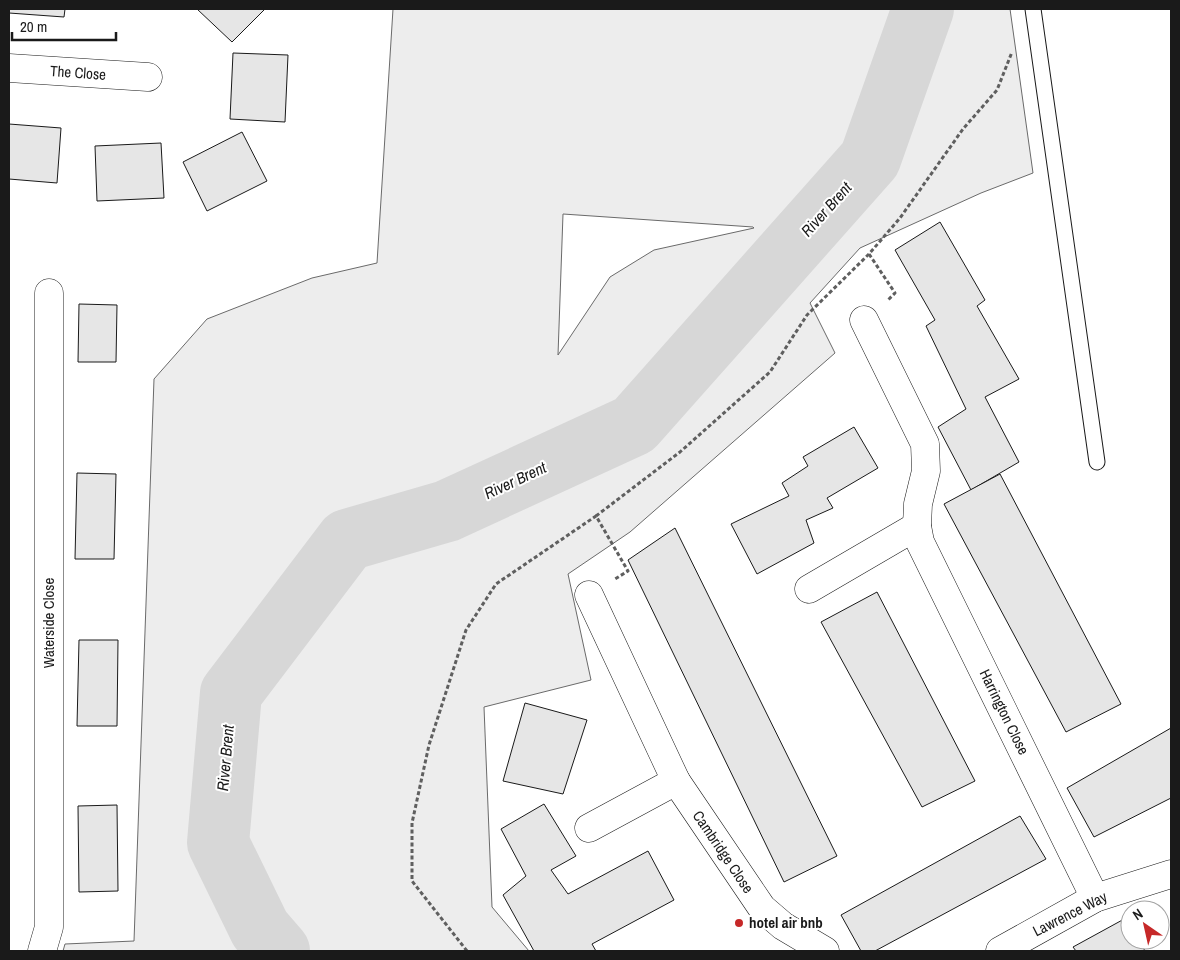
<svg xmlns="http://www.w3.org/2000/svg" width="1180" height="960" font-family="'Archivo Narrow',sans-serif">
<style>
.built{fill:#ededed;stroke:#6a6a6a;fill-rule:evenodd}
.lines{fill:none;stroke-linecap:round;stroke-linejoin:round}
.river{stroke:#d7d7d7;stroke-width:62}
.building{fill:#e6e6e6;stroke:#1a1a1a}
.lane-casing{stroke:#1a1a1a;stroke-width:17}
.street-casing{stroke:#1a1a1a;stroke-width:29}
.path{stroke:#5f5f5f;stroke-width:3;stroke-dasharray:4 2.5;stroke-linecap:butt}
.lane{stroke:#fff;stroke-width:15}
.street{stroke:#fff;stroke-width:28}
.poi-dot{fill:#c62828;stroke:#fff;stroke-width:2}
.labels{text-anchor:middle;stroke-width:4;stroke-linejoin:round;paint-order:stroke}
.street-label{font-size:15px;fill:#1a1a1a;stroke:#fff}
.poi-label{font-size:15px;font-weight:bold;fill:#1a1a1a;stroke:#fff;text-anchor:start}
.water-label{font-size:16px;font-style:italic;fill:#1a1a1a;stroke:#fff}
</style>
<rect width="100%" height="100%" fill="#fff"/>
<!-- built -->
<path class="built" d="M393 9H1010L1033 173 981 193 860 248 810 303 835 353 630 532 568 574 591 680 484 707 492 907 529 951H63L65 944 134 941 154 379 207 319 312 278 377 263ZM563 214 753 227 754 228 654 250 610 277 558 355Z"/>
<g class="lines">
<!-- river -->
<path class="river" d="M279 951 260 929 218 843 231 693 347 540 447 511 634 425 870 159 923 9"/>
</g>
<!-- building -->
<g class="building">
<path d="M9 9H65L64 17 9 13Z"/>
<path d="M197 9H265L232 42Z"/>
<path d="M233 53 288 55 285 122 230 119Z"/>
<path d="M9 124 61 128 57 183 9 179Z"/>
<path d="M242 132 267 181 207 211 183 162Z"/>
<path d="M161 143 164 198 97 201 95 146Z"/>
<path d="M940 222 985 300 977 306 1019 379 985 397 1019 462 971 490 938 427 966 409 926 326 935 320 895 250Z"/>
<path d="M79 304 117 305 116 362H78Z"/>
<path d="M854 427 878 468 827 498 833 508 806 520 814 543 757 574 731 524 789 496 782 483 808 466 803 457Z"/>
<path d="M77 473 116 474 114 559H75Z"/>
<path d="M1000 474 1121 704 1066 732 944 504Z"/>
<path d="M675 528 837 856 784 882 628 560Z"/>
<path d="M877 592 975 781 922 807 821 622Z"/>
<path d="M79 640H118L117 726H77Z"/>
<path d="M525 703 587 720 563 794 503 781Z"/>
<path d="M1171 728V798L1094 837 1067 788Z"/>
<path d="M544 804 576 856 551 870 568 894 648 851 674 900 592 944 596 951H534L503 895 526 876 501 829Z"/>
<path d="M117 805 118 891 79 892 78 806Z"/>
<path d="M1020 816 1046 859 875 951H861L841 915Z"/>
<path d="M1126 918 1130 924V940H1139L1145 951H1076L1073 947Z"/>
</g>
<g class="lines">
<defs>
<path id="lane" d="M1033 9 1097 462"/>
<g id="street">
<path d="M9 68 148 77"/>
<path d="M864 320 925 444 926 471 918 504 917 526 920 542 1095 898"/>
<path d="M809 589 917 526"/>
<path d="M589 595 676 781 762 908 783 926 825 951"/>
<path d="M589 828 676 781"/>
<path d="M42 951 49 927V293"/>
<path d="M1000 951 1095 898 1171 874"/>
</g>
</defs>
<!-- lane casing -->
<use href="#lane" class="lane-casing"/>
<!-- street casing -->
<use href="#street" class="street-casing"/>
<!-- path -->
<g class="path">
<path d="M869 254 895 293 888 300"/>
<path d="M596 516 680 452 770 372 807 315 869 254 900 218 963 129 997 90 1012 52"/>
<path d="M467 951 412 881V823L429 745 466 630 496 584 596 516 628 571 615 579"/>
</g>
<!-- lane -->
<use href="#lane" class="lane"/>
<!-- street -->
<use href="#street" class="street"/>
</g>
<!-- markers -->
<circle class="poi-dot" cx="739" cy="923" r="5"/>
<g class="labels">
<!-- street labels -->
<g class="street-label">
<text transform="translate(78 73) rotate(4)" y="5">The Close</text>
<text transform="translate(49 623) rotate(-90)" y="5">Waterside Close</text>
<text transform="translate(1004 712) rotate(64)" y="5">Harrington Close</text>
<text transform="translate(723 852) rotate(56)" y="5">Cambridge Close</text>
<text transform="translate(1070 914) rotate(-27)" y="5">Lawrence Way</text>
</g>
<!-- poi labels -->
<g class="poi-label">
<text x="749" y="928">hotel air bnb</text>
</g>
<!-- water labels -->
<g class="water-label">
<text transform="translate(826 209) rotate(-48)" y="6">River Brent</text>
<text transform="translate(515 480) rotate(-25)" y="6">River Brent</text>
<text transform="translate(225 758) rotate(-85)" y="6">River Brent</text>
</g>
</g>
<!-- border -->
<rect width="1180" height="960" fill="none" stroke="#1a1a1a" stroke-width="20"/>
<!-- north arrow -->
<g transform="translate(1145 925) rotate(326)"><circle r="24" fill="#ffffff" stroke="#a3a3a3"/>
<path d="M0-4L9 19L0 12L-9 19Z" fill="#c62828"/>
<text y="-8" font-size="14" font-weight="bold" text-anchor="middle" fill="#1a1a1a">N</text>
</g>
<!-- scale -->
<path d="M12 32v8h104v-8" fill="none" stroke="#1a1a1a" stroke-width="2.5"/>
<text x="20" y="32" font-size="15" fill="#1a1a1a" stroke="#ffffff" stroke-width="4" paint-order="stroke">20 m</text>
</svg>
